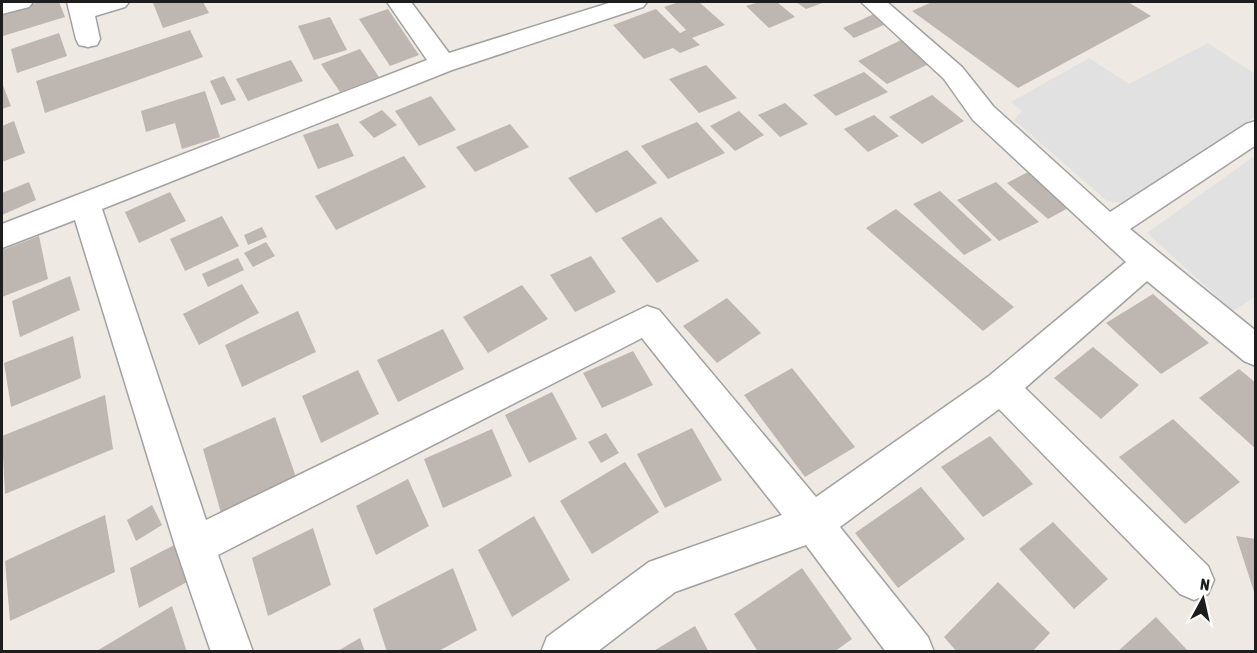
<svg xmlns="http://www.w3.org/2000/svg" width="1257" height="653" font-family="'Asap Condensed',sans-serif">
<style>
.parking{fill:#e1e1e1}
.building{fill:#beb6b0}
.lines{fill:none;stroke-linecap:round;stroke-linejoin:round}
.minor-casing{stroke:#a1a1a1;stroke-width:3}
.minor{fill:#fff;fill-rule:evenodd}
</style>
<rect width="100%" height="100%" fill="#eeeae3"/>
<!-- parking -->
<g class="parking">
<path d="M1208 43 1255 74V117L1125 203 1107 201 1014 120 1022 111 1011 102 1089 58 1129 84Z"/>
<path d="M1253 157 1256 159 1255 297 1233 311 1147 233Z"/>
</g>
<!-- building -->
<g class="building">
<path d="M40 2H59L65 17 3 36 2 13Z"/>
<path d="M156 2H203L209 13 163 28 153 3Z"/>
<path d="M679 2H699L725 25 692 38 700 45 680 53 673 48 644 59 613 25 656 9 680 33 686 30 664 7Z"/>
<path d="M759 2H777L795 17 769 28 746 6Z"/>
<path d="M796 2H825L806 9Z"/>
<path d="M932 2H1128L1151 16 1018 88 912 11Z"/>
<path d="M388 9 419 55 390 66 359 19Z"/>
<path d="M874 14 886 24 854 38 843 28Z"/>
<path d="M330 17 347 50 314 60 298 26Z"/>
<path d="M190 30 203 57 45 113 36 81Z"/>
<path d="M59 33 67 56 17 73 11 49Z"/>
<path d="M901 40 931 63 887 84 858 61Z"/>
<path d="M360 49 379 77 340 92 321 64Z"/>
<path d="M291 60 303 81 248 101 236 79Z"/>
<path d="M706 65 737 98 699 113 669 79Z"/>
<path d="M864 72 888 92 836 116 813 95Z"/>
<path d="M224 76 236 100 221 105 210 81Z"/>
<path d="M2 83 11 106 2 109Z"/>
<path d="M205 91 220 137 182 149 175 123 146 132 141 111Z"/>
<path d="M932 95 964 121 922 144 889 117Z"/>
<path d="M431 96 456 130 419 146 395 111Z"/>
<path d="M785 103 808 124 780 137 758 115Z"/>
<path d="M382 110 397 125 374 138 359 122Z"/>
<path d="M739 111 764 135 735 151 710 126Z"/>
<path d="M874 115 899 136 868 152 844 129Z"/>
<path d="M14 121 25 153 2 162V126Z"/>
<path d="M697 122 725 153 668 179 641 146Z"/>
<path d="M338 123 354 156 318 169 303 135Z"/>
<path d="M510 124 529 147 475 172 456 147Z"/>
<path d="M627 150 657 183 596 213 568 178Z"/>
<path d="M404 156 426 187 336 230 315 196Z"/>
<path d="M1028 172 1070 207 1048 219 1007 183Z"/>
<path d="M29 182 36 200 2 215V193Z"/>
<path d="M996 182 1039 222 999 241 957 200Z"/>
<path d="M940 191 992 240 964 255 913 204Z"/>
<path d="M170 192 186 221 139 243 125 212Z"/>
<path d="M896 209 1014 307 983 331 866 228Z"/>
<path d="M222 216 239 246 185 271 170 239Z"/>
<path d="M661 217 699 261 657 283 621 238Z"/>
<path d="M262 227 267 237 248 245 244 235Z"/>
<path d="M39 236 48 279 2 297V250Z"/>
<path d="M266 242 275 256 253 267 244 253Z"/>
<path d="M591 256 616 292 575 312 550 275Z"/>
<path d="M238 258 244 270 208 287 202 274Z"/>
<path d="M70 276 80 310 20 337 12 301Z"/>
<path d="M242 284 259 313 199 345 183 314Z"/>
<path d="M522 285 548 319 488 353 463 317Z"/>
<path d="M1153 294 1209 343 1161 374 1106 323Z"/>
<path d="M727 298 761 333 717 363 683 326Z"/>
<path d="M298 311 316 352 242 387 225 345Z"/>
<path d="M443 329 464 369 398 402 377 360Z"/>
<path d="M73 336 81 378 11 407 4 363Z"/>
<path d="M1093 347 1139 385 1101 419 1054 378Z"/>
<path d="M633 351 653 385 602 408 583 373Z"/>
<path d="M792 368 855 447 805 477 744 395Z"/>
<path d="M1239 369 1256 383V449L1199 398Z"/>
<path d="M358 370 379 414 321 443 302 396Z"/>
<path d="M552 392 577 439 529 463 505 415Z"/>
<path d="M105 395 113 449 5 494 2 436Z"/>
<path d="M275 417 296 477 221 513 203 449Z"/>
<path d="M1173 419 1240 482 1185 524 1119 457Z"/>
<path d="M692 428 722 480 665 508 637 454Z"/>
<path d="M492 429 512 476 443 508 424 459Z"/>
<path d="M606 433 619 453 601 463 588 442Z"/>
<path d="M990 436 1033 484 983 517 941 467Z"/>
<path d="M625 462 659 512 592 554 560 501Z"/>
<path d="M408 479 429 526 376 555 356 506Z"/>
<path d="M921 487 965 539 898 588 855 533Z"/>
<path d="M152 505 162 525 136 541 127 520Z"/>
<path d="M105 515 115 572 10 621 5 561Z"/>
<path d="M534 516 570 580 512 617 478 550Z"/>
<path d="M1053 522 1108 579 1074 609 1019 549Z"/>
<path d="M313 528 331 585 268 616 252 558Z"/>
<path d="M1236 536 1256 539V595H1255Z"/>
<path d="M176 544 187 582 139 608 130 568Z"/>
<path d="M453 568 477 630 437 652H387L373 609Z"/>
<path d="M802 568 852 639 834 652H758L734 614Z"/>
<path d="M998 582 1050 633 1032 652H957L944 637Z"/>
<path d="M172 606 187 652H95Z"/>
<path d="M1156 617 1189 652H1117Z"/>
<path d="M695 626 709 652H652Z"/>
<path d="M360 638 365 652H336Z"/>
</g>
<g class="lines">
<defs>
<g id="minor">
<path d="M2 2H33L29 7 2 14Z"/>
<path d="M67 2H129L125 7 95 16 100 39 97 45 88 47 79 45 76 39Z"/>
<path d="M387 2H411L449 53 612 2H647L643 7 452 70 102 209 206 520 647 306 659 310 816 497 989 376 1126 262 973 120 944 79 861 2H887L962 67 993 106 1110 212 1246 124 1256 121V145L1130 229 1256 331V366L1244 361 1147 281 1025 388 1208 566 1214 580 1208 594 1194 600 1180 594 999 409 840 527 928 637 934 652H886L806 545 675 592 597 652H541L547 637 649 562 782 515 642 338 218 555 253 652H211L175 546 75 220 2 248V224L427 60Z"/>
</g>
</defs>
<!-- minor casing -->
<use href="#minor" class="minor-casing"/>
<!-- minor -->
<use href="#minor" class="minor"/>
</g>
<!-- border -->
<rect width="1257" height="653" fill="none" stroke="#1d1d1d" stroke-width="6"/>
<!-- north arrow -->
<g transform="translate(1203 599) rotate(8)" stroke="#ffffff" stroke-width="4.5" paint-order="stroke">
<path d="M0-4.5L10 22L0 15L-10 22Z" fill="#1d1d1d"/>
<text y="-9" font-size="16" font-weight="bold" text-anchor="middle" fill="#1d1d1d">N</text>
</g>
</svg>
